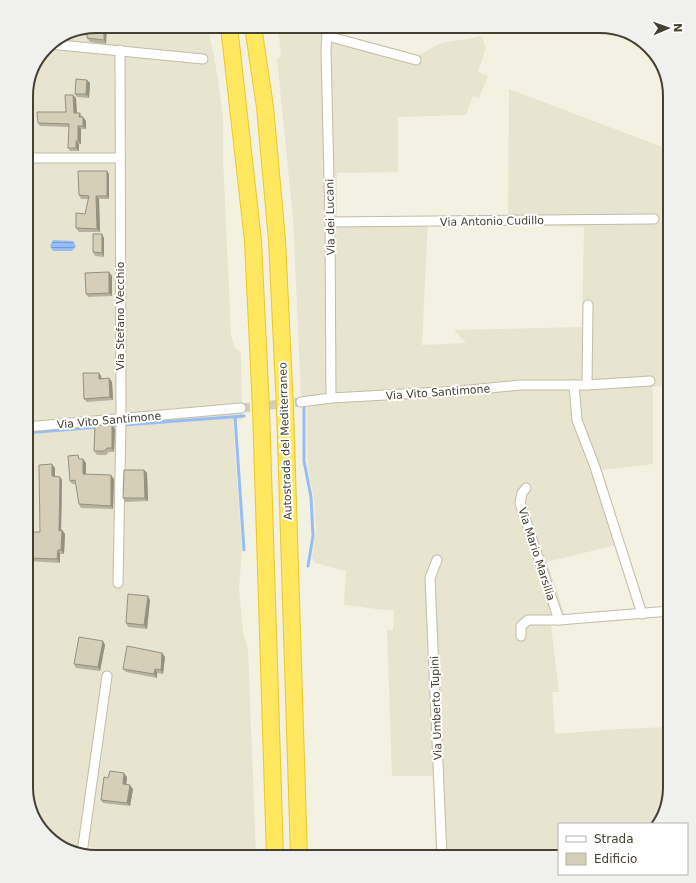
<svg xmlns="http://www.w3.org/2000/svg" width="696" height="883" font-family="'DejaVu Sans',sans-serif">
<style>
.residential{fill:#e7e4cf}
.water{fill:url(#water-rules)}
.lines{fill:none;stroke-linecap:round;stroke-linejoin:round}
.stream{stroke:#96bdf7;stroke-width:3}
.minor-tunnel{stroke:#d0cebe;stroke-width:9;stroke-dasharray:9 4.5;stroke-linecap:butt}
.minor-casing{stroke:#c1bda6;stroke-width:11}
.motorway-casing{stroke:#edc721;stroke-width:18}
.minor{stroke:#fff;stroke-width:9}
.motorway{stroke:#ffe760;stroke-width:16}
.wall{fill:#b6b29d}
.shaded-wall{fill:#94917f}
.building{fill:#d4cfb6;stroke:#94917f}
.labels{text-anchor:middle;stroke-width:4;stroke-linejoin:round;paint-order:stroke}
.street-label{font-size:11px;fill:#444032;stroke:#fff}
.rim{fill:none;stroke:#444032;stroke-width:2}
</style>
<defs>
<pattern id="water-rules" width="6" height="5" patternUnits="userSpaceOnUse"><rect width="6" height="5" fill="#96bdf7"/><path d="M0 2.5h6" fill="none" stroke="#7c9bc9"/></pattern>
</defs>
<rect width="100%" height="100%" fill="#f3f1e1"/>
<!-- residential -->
<g class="residential">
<path d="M96 26H207L214 56 218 80 223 118V159L231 336 235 348 241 353 242 420 233 421 242 551 239 589 243 632 248 649 256 857H135L90 847 61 848 38 826 26 787V91L33 65 50 44Z"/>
<path d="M278 26H348L340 34 419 55 441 43 467 39 482 36 486 48 478 72 488 76 479 98 473 96 466 115 398 117V172L337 173V219L428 218 422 345 466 343 454 330 582 327 584 227 508 225 509 89 670 150V385L653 387V464L592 471 616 545 547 562 568 624 551 625 559 692H552L555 734 620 729 670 727V787L661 822 659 824H559V857H433L436 850 433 776H392L387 630H393L394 611 344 605 346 571 315 563 312 557 316 530 314 498 308 469 307 447V396H301L293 218 277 59 281 56Z"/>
</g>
<!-- water -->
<path class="water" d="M53 240 73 241 76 246 72 251H53L50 246Z"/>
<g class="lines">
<!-- stream -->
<g class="stream">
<path d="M304 408V461L311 497 313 536 308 566"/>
<path d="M235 417 244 550"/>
<path d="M110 426 244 416"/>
<path d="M26 433 98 427"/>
</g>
<!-- minor-tunnel -->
<path class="minor-tunnel" d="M241 408 301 402"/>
<defs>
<g id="minor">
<path d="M327 36 416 60"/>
<path d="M49 44 203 59"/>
<path d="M26 158H120"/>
<path d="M330 222 654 219"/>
<path d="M574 385 577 420 595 467 642 614"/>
<path d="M587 385 588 305"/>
<path d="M331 398 330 222 326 49 327 36 338 26"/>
<path d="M301 402 331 398 459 391 520 385H587L650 381"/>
<path d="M26 427 241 408"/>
<path d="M526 488 522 493 520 503 559 620"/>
<path d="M437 560 430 578 442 857"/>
<path d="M118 583 121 420 120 50"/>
<path d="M521 636V626L528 620H559L670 611"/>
<path d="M82 853 107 676"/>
</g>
<g id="motorway">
<path d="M229 26 253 241 261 409 275 857"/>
<path d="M253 26 265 107 277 240 285 408 299 857"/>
</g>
</defs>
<!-- minor casing -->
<use href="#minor" class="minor-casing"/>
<!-- motorway casing -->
<use href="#motorway" class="motorway-casing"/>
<!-- minor -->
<use href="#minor" class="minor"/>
<!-- motorway -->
<use href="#motorway" class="motorway"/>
</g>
<!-- wall -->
<g class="wall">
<path d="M107 26 106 44 90 42 87 38Z"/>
<path d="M87 80 90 83 89 98 77 97 75 94Z"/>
<path d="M73 95 76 98 77 113H80L82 116V117L86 121V129H81V144H79V151H70L68 148 69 127 40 126 38 123 66 112Z"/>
<path d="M107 171 109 174V199H99L100 232H79L76 228 85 214 89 199H81L79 195Z"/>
<path d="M104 238V257L95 256 93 252Z"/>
<path d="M109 272 112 276V296L88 297 86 294Z"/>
<path d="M99 373 101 376 102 379 109 378 112 382 113 400 87 402 84 399Z"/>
<path d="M112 425 115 429 114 452H109L106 455H97L94 451Z"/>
<path d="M80 459 86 463V474L114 479 113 509 81 508 79 504 76 484H72L70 481Z"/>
<path d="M55 468V476L62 480 61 530H62L65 534 64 554H60V563L28 561 26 559V538L40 532Z"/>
<path d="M144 470 147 473 148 501 125 502 123 498Z"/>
<path d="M150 600 147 629 128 627 126 623Z"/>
<path d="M105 645 100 671 76 668 74 664Z"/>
<path d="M162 653 165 657 163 674 157 673V678L126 672 123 669Z"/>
<path d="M127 777 126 784 133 789 130 806 103 803 101 800 108 778Z"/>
</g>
<!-- shaded-wall -->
<g class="shaded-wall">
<path d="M104 26H107L106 44 104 40Z"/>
<path d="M87 80 90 83 89 98 86 94Z"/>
<path d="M73 95 76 98 77 116 74 113Z"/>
<path d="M83 117 86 121V129L83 126Z"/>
<path d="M78 126 81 129V144L78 141Z"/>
<path d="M76 141 79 144V151L76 148Z"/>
<path d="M107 171 109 174V199L107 196Z"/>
<path d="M96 196 99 199 100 232 97 229Z"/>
<path d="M102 234 104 238V257L102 253Z"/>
<path d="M109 272 112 276V296L109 293Z"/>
<path d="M99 373 101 376 102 383 99 379Z"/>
<path d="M109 378 112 382 113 400 110 397Z"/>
<path d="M112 425 115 429 114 452 112 448Z"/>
<path d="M83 459 86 463V478L83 474Z"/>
<path d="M52 464 55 468V480L52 476Z"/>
<path d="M144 470 147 473 148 501 145 498Z"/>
<path d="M111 475 114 479 113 509 111 506Z"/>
<path d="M60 477 62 480 61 534 59 531Z"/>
<path d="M62 530 65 534 64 554 61 550Z"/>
<path d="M58 550 60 554V563L57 559Z"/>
<path d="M148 596 150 600 147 629 144 625Z"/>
<path d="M103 641 105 645 100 671 98 667Z"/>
<path d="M162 653 165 657 163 674 161 670Z"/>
<path d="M155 669 157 673V678L154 674Z"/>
<path d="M124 773 127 777 126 788 123 784Z"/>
<path d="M130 785 133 789 130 806 127 803Z"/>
</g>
<!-- building -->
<g class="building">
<path d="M96 26H104V40L87 38V29Z"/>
<path d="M76 79 87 80 86 94H75Z"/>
<path d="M65 95H73L74 113H80L79 117H83V126H78V141H76V148H68L69 124 38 123 37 112H66Z"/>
<path d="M78 171H107V196H96L97 229 76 228V213L85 214 89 196 79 195Z"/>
<path d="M93 234H102V253L93 252Z"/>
<path d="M109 272V293L86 294 85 273Z"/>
<path d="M83 373H99V379L109 378 110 397 84 399Z"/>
<path d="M95 425H112V448H107L104 451H94Z"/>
<path d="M78 455 79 459H83V474L111 475V506L79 504 75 480 70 481 68 456Z"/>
<path d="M52 464V476L60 477 59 531 62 530 61 550H58L57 559 26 558V532H40L39 465Z"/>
<path d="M124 470H144L145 498H123Z"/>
<path d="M128 594 148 596 144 625 126 623Z"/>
<path d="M79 637 103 641 98 667 74 664Z"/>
<path d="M127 646 162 653 161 670 155 669 154 674 123 669Z"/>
<path d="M110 771 124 773 123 784 130 785 127 803 101 800 104 777 108 778Z"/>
</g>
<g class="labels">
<!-- street labels -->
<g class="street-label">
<text transform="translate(330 217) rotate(-91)" y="4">Via dei Lucani</text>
<text transform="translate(492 221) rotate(-1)" y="4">Via Antonio Cudillo</text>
<text transform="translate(120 316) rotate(-90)" y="4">Via Stefano Vecchio</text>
<text transform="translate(438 392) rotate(-4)" y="4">Via Vito Santimone</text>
<text transform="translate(109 420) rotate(-5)" y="4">Via Vito Santimone</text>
<text transform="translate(285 441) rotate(-92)" y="4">Autostrada del Mediterraneo</text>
<text transform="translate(537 554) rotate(72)" y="4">Via Mario Marsilia</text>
<text transform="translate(436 708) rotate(-92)" y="4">Via Umberto Tupini</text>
</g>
</g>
<!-- crop -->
<path d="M0 0H696V883H0ZM96 33H600A63 63 0 0 1 663 96V787A63 63 0 0 1 600 850H96A63 63 0 0 1 33 787V96A63 63 0 0 1 96 33Z" fill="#f0f0ef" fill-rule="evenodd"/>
<path class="rim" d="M96 33H600A63 63 0 0 1 663 96V787A63 63 0 0 1 600 850H96A63 63 0 0 1 33 787V96A63 63 0 0 1 96 33Z"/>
<!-- legend -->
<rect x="558" y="823" width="130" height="52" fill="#ffffff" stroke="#b4b3ad"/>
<rect x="566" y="836" width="20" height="6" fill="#ffffff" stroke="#b4b3ad"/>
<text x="594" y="843" font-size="12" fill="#444032">Strada</text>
<rect x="566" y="853" width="20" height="12" fill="#d4cfb6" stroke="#b4b3ad"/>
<text x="594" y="863" font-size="12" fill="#444032">Edificio</text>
<!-- north arrow -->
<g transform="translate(668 28) rotate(88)" stroke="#ffffff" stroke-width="3" paint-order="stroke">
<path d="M0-3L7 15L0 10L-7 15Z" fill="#444032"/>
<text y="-6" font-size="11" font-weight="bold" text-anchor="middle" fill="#444032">N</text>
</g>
</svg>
